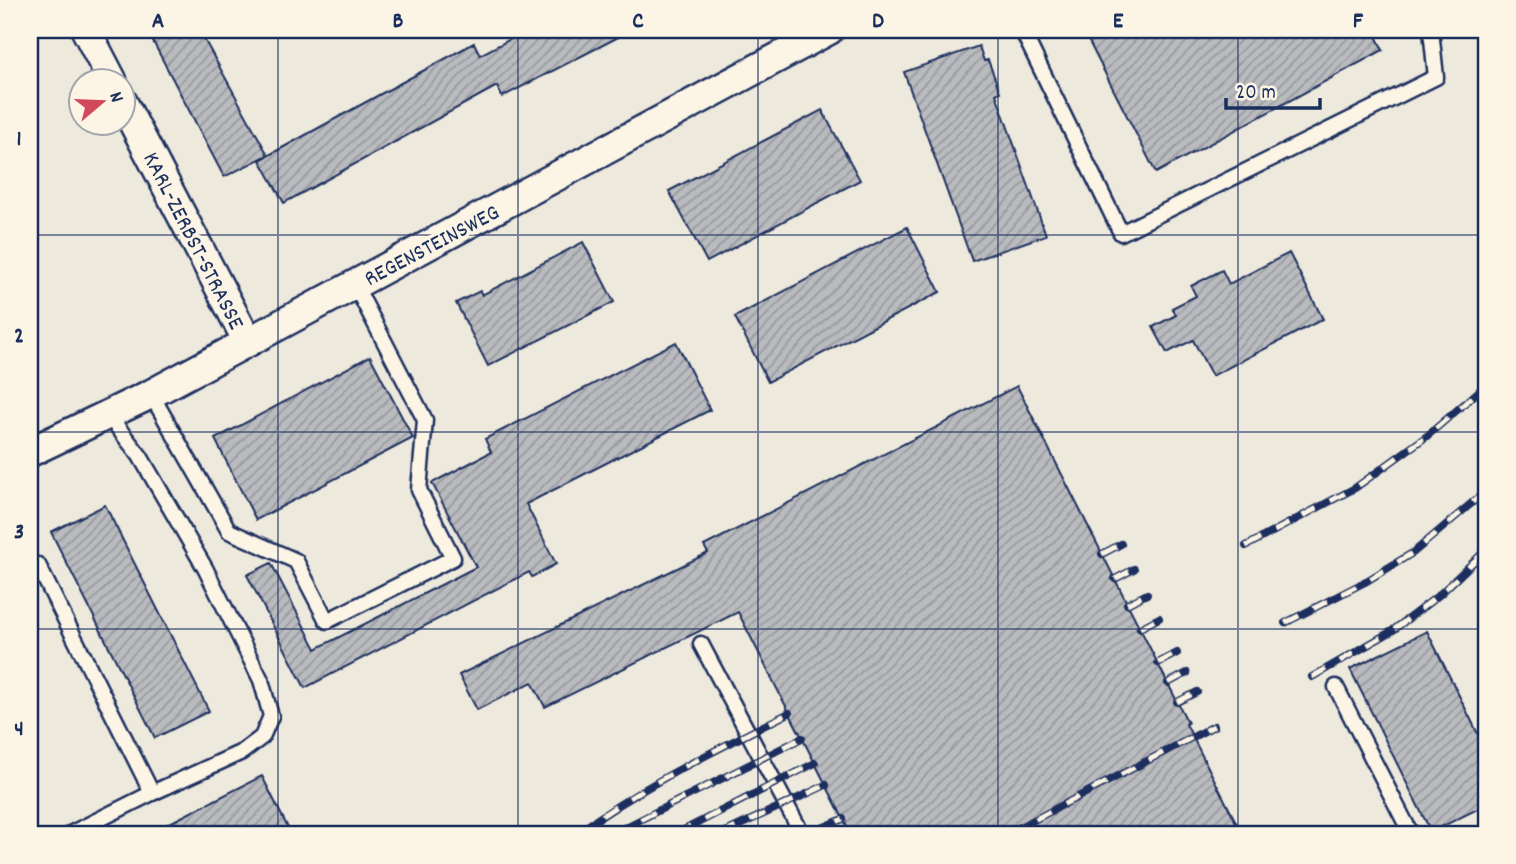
<svg xmlns="http://www.w3.org/2000/svg" width="1516" height="864" font-family="Dekko,sans-serif">
<style>
.building{fill:url(#building-hatch);stroke:#1b2f5e;stroke-width:2}
.lines{fill:none;stroke-linecap:round;stroke-linejoin:round}
.lane-casing{stroke:#1b2f5e;stroke-width:19}
.street-casing{stroke:#1b2f5e;stroke-width:33}
.lane{stroke:#fcf5e5;stroke-width:14}
.street{stroke:#fcf5e5;stroke-width:28}
.rail-casing{stroke:#1b2f5e;stroke-width:8}
.rail{stroke:#fcf5e5;stroke-width:5;stroke-dasharray:16;stroke-linecap:butt}
.grid{fill:none;stroke:#1b2f5e;stroke-width:2;stroke-opacity:0.55}
.labels{text-anchor:middle;stroke-width:7;stroke-linejoin:round;paint-order:stroke}
.street-label{font-size:23px;fill:#1b2f5e;stroke:#fcf5e5}
.neatline{fill:none;stroke:#1b2f5e;stroke-width:2.5}
.grid-label{font-size:23px;text-anchor:middle;font-weight:bold;fill:#1b2f5e}
</style>
<defs>
<pattern id="building-hatch" width="6" height="6" patternUnits="userSpaceOnUse" patternTransform="scale(1.75)"><rect width="6" height="6" fill="#babbbe"/><path d="M-1 1l2-2M0 6l6-6M5 7l2-2" fill="none" stroke="#96989e"/></pattern>
</defs>
<rect width="100%" height="100%" fill="#eee9dd"/>
<filter id="ink" filterUnits="userSpaceOnUse"><feTurbulence type="fractalNoise" baseFrequency=".0143" numOctaves="2"/><feDisplacementMap in="SourceGraphic" scale="14" xChannelSelector="R" yChannelSelector="G"/><feConvolveMatrix kernelMatrix="1 2 1 2 8 2 1 2 1" color-interpolation-filters="sRGB"/></filter>
<g filter="url(#ink)">
<!-- building -->
<g class="building">
<path d="M147 30H199L268 155 224 177Z"/>
<path d="M528 30H632L502 97 497 86 284 203 260 160 474 43 480 55Z"/>
<path d="M1083 30H1373L1383 50 1156 173Z"/>
<path d="M979 46 984 61 988 60 1000 92 996 94 1046 235 972 261 904 72Z"/>
<path d="M822 110 860 180 707 262 669 191Z"/>
<path d="M907 227 940 292 768 382 735 317Z"/>
<path d="M583 242 614 302 488 366 456 303 480 291 482 295Z"/>
<path d="M1289 253 1323 319 1212 376 1193 340 1167 353 1153 327 1176 315 1172 308 1196 296 1191 286 1222 270 1229 284Z"/>
<path d="M676 342 710 410 526 504 556 564 532 577 529 572 305 688 247 575 271 563 316 649 476 567 432 483 491 452 485 439Z"/>
<path d="M370 356 413 438 256 520 215 439Z"/>
<path d="M1017 386 1188 723 1186 724 1242 834H851L738 612 545 707 532 682 477 710 459 675 708 553 704 546Z"/>
<path d="M105 505 209 711 155 738 51 532Z"/>
<path d="M1427 631 1486 750V805L1431 832 1350 669Z"/>
<path d="M262 776 291 834H148Z"/>
</g>
<g class="lines">
<defs>
<g id="lane">
<path d="M1022 30 1121 233 1436 77 1431 30"/>
<path d="M151 394 229 531 296 561 327 621 453 558 419 490 425 420 355 285"/>
<path d="M38 565 152 793 242 752 262 737 271 716 261 680 205 568 140 456 108 415"/>
<path d="M701 644 802 834"/>
<path d="M1336 687 1411 834"/>
<path d="M70 834 152 793"/>
</g>
<g id="street">
<path d="M86 30 112 80"/>
<path d="M122 101 248 342"/>
<path d="M30 452 151 394 829 30"/>
</g>
</defs>
<!-- lane casing -->
<use href="#lane" class="lane-casing"/>
<!-- street casing -->
<use href="#street" class="street-casing"/>
<!-- lane -->
<use href="#lane" class="lane"/>
<!-- street -->
<use href="#street" class="street"/>
<defs>
<g id="rail">
<path d="M1246 546 1355 488 1427 436 1486 385"/>
<path d="M1102 554 1121 544"/>
<path d="M1115 579 1134 569"/>
<path d="M1127 604 1147 594"/>
<path d="M1285 623 1365 582 1414 552 1486 491"/>
<path d="M1140 628 1159 618"/>
<path d="M1158 663 1177 653"/>
<path d="M1312 677 1392 631 1439 595 1486 550"/>
<path d="M1168 683 1187 673"/>
<path d="M1177 702 1197 692"/>
<path d="M576 834C643 785 716 750 789 713"/>
<path d="M612 834 802 738"/>
<path d="M676 834 815 763"/>
<path d="M721 834 826 785"/>
<path d="M808 834 843 819"/>
<path d="M839 834 850 831"/>
<path d="M1007 834 1214 726"/>
</g>
</defs>
<!-- rail casing -->
<use href="#rail" class="rail-casing"/>
<!-- rail -->
<use href="#rail" class="rail"/>
</g>
</g>
<!-- grid -->
<path class="grid" d="M278 30V834M518 30V834M758 30V834M998 30V834M1238 30V834M30 235H1486M30 432H1486M30 629H1486"/>
<g class="labels">
<!-- street labels -->
<g class="street-label">
<text transform="translate(195 240) rotate(63)" y="8">KARL-ZERBST-STRASSE</text>
<text transform="translate(431 244) rotate(-28)" y="8">REGENSTEINSWEG</text>
</g>
</g>
<!-- margin -->
<rect width="1516" height="864" fill="none" stroke="#fcf5e5" stroke-width="77"/>
<!-- north arrow -->
<g transform="translate(102 102) rotate(71)"><circle r="33" fill="#fcf5e5" stroke="#a2a6af" stroke-width="2"/>
<path d="M0-5L12 26L0 18L-12 26Z" fill="#d1495b"/>
<text y="-10" font-size="19" font-weight="bold" text-anchor="middle" fill="#1b2f5e">N</text>
</g>
<!-- scale -->
<path d="M1226 98v10h94v-10" fill="none" stroke="#1b2f5e" stroke-width="3.5"/>
<text x="1236" y="98" font-size="21" fill="#1b2f5e" stroke="#fcf5e5" stroke-width="5" paint-order="stroke">20 m</text>
<rect x="38" y="38" width="1440" height="788" class="neatline"/>
<g class="grid-label">
<text x="158" y="27">A</text>
<text x="398" y="27">B</text>
<text x="638" y="27">C</text>
<text x="878" y="27">D</text>
<text x="1118" y="27">E</text>
<text x="1358" y="27">F</text>
<text x="19" y="145">1</text>
<text x="19" y="342">2</text>
<text x="19" y="538">3</text>
<text x="19" y="735">4</text>
</g>
</svg>
